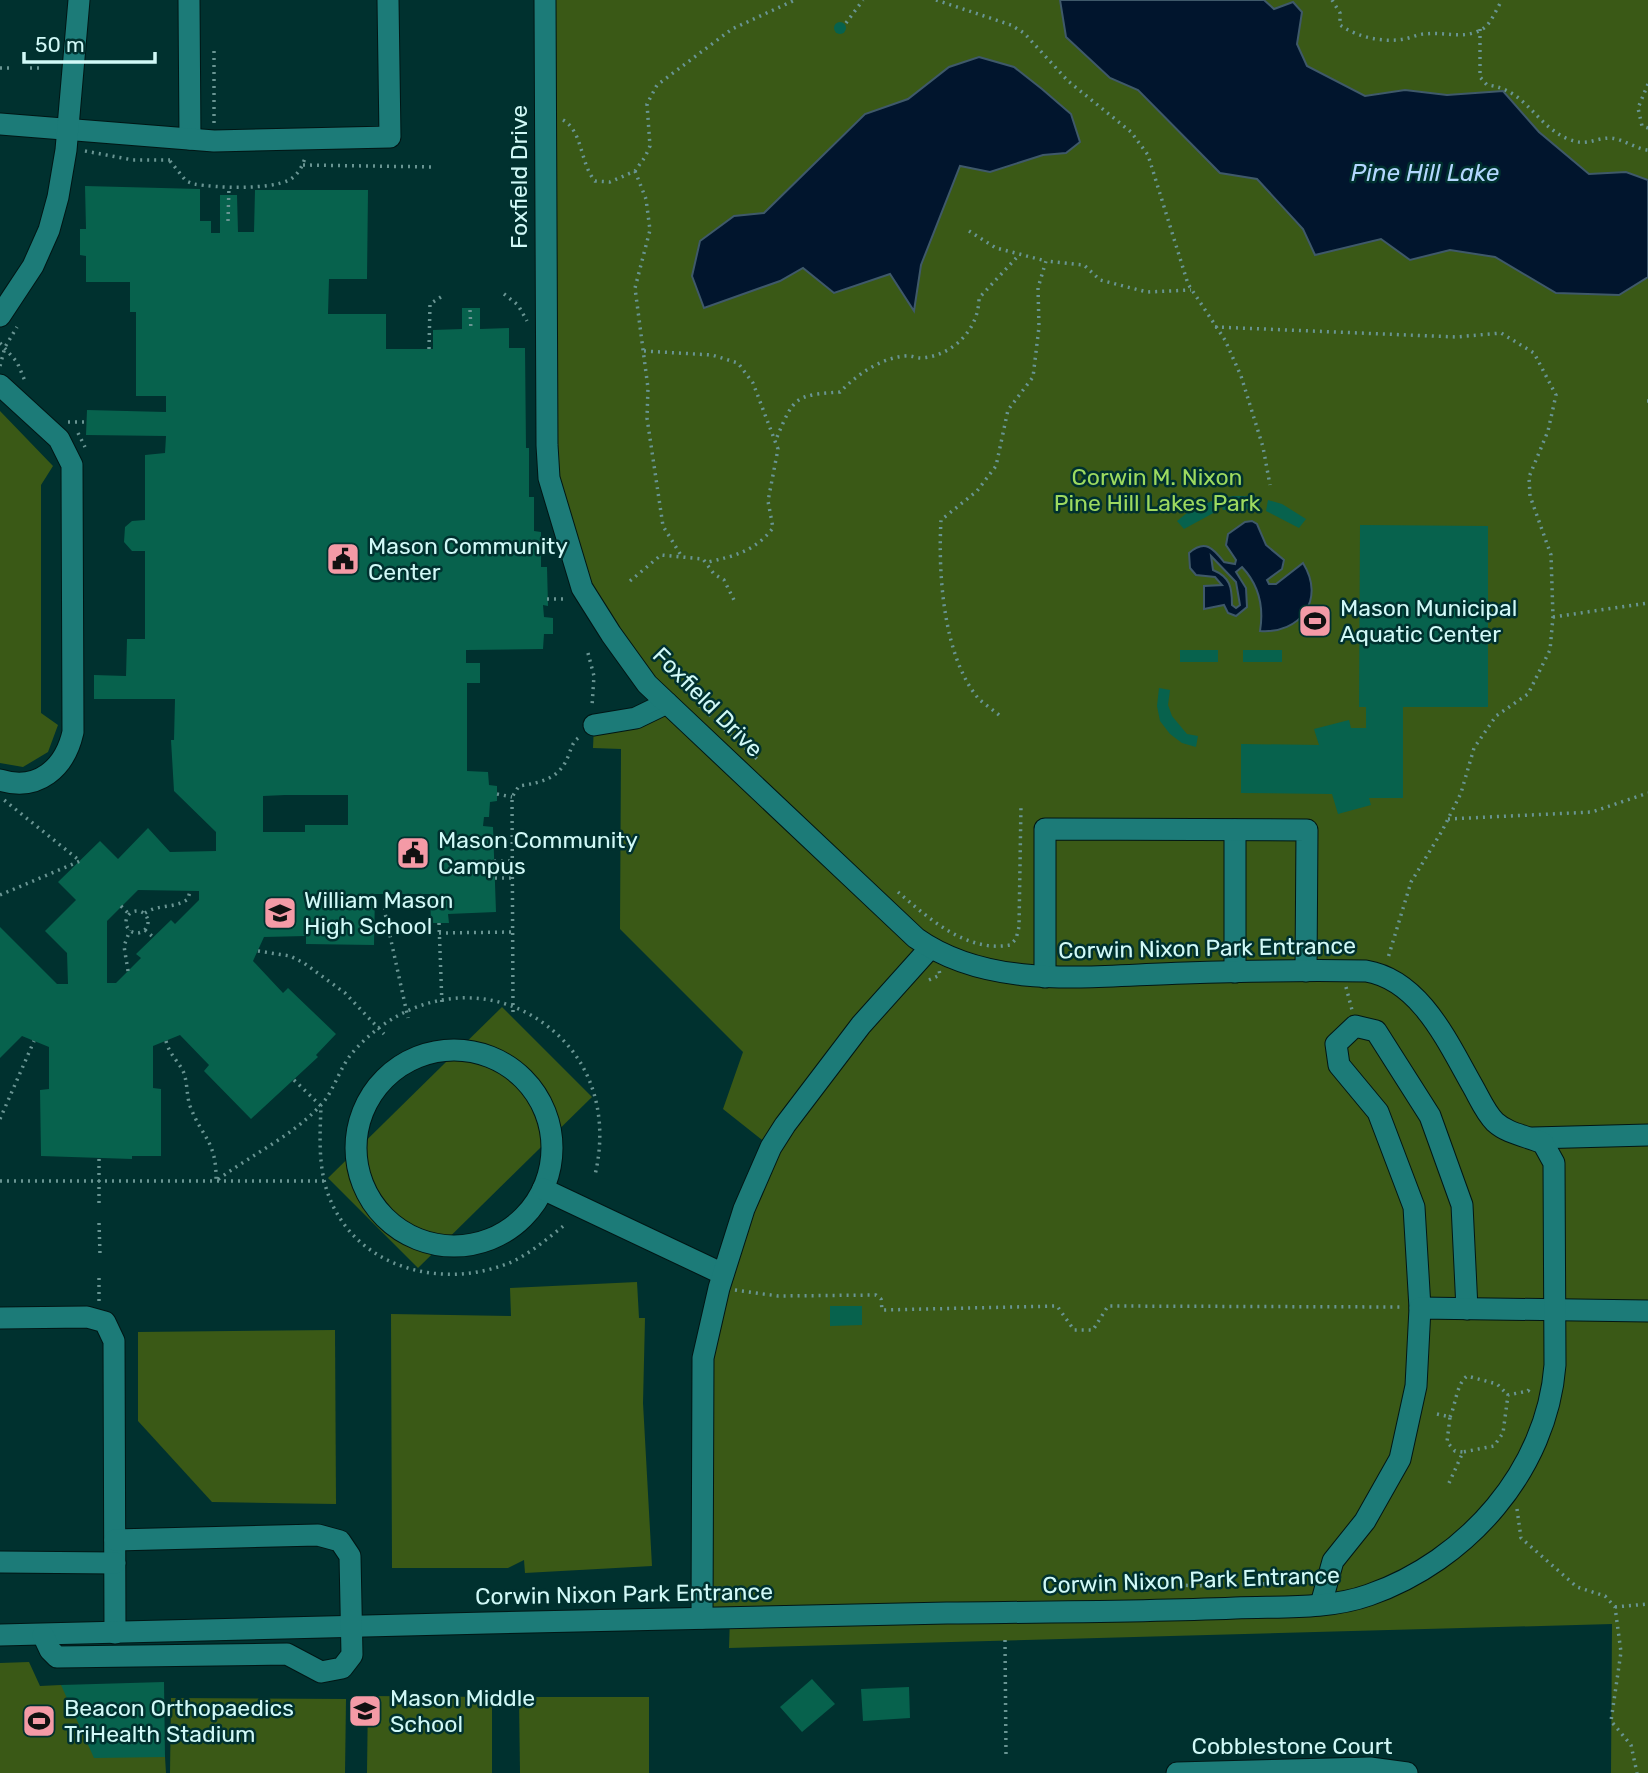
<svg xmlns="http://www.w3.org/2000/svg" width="1648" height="1773" font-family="Rubik,sans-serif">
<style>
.green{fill:#3a5916}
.water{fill:#01152d;stroke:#3f596a;stroke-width:2;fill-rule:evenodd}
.building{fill:#07624d;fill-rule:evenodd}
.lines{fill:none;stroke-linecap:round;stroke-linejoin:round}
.minor-casing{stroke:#001615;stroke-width:23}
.path{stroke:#699593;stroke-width:3.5;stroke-dasharray:2 5;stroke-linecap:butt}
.minor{stroke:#1c7b78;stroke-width:21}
.labels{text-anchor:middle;stroke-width:5;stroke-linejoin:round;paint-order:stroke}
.street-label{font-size:23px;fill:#d1f9f7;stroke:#00312f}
.park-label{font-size:23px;fill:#9dda5f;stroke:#00312f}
.poi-label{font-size:23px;fill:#d1f9f7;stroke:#00312f;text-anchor:start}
.water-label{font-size:24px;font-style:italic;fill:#b4d7ff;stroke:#00312f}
</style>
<rect width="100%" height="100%" fill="#00312f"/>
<!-- green -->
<g class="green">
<path d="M545 0H1648V1773H1611L1612 1624 729 1648 730 1618H702L703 1358 771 1147 723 1109 743 1052 620 929 621 749 593 748 594 725 667 702 611 634 549 478Z"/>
<path d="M0 411 53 466 41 485V713L58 725 48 752 23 767 0 763Z"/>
<path d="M502 1007 592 1097 418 1268 328 1178Z"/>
<path d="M637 1282 639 1318H645L643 1403 652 1566 525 1573 524 1560 508 1568H392L391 1314 511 1316 510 1288Z"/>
<path d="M335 1330 336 1504 212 1502 138 1421V1332Z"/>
<path d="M29 1662 40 1686 61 1685 165 1757 166 1773H0V1663Z"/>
<path d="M368 1696 492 1697V1773H367Z"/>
<path d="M519 1697H649V1773H520Z"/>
<path d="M171 1698 346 1699 345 1773H170Z"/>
</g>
<!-- water -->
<g class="water">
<path d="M1060 0H1264L1274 9 1293 2 1302 12 1297 44 1307 66 1365 96 1405 90 1447 95 1503 91 1539 132 1589 174 1626 172 1648 180V277L1619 295 1556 293 1495 257 1450 250 1410 260 1381 239 1315 255 1303 229 1257 179 1220 173 1138 90 1110 78 1066 37Z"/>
<path d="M979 57 1014 67 1042 89 1071 114 1080 142 1066 153 1043 155 990 172 960 166 921 265 914 311 890 274 834 293 803 268 780 281 704 308 692 276 700 241 734 216 764 213 865 114 908 99 949 67Z"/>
<path d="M1252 521 1257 524 1266 545 1284 560 1282 569 1267 580 1269 584H1276L1303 563C1326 600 1300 634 1260 631 1264 607 1259 585 1242 567L1236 572 1246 588 1247 607 1236 616 1228 613 1224 605 1204 609V586L1222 585 1215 577 1196 575 1190 568 1189 553C1205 539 1213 548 1224 562L1235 564 1236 560 1226 545 1228 534 1245 522ZM1211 556 1236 582 1240 605 1236 608 1232 605C1232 587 1230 577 1213 570Z"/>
</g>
<!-- building -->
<g class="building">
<circle cx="840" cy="28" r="6"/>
<path d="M85 186 200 189V221H211V233H220V195H237L238 232H254L255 190H368L367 279H329L328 314H386V349H433V330L462 329V308H480V329L509 328V348H525L526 448H529V497H534V531L541 532V567H547L548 606 543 605 544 617 553 618V634H544L543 649 466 650V663H480V683H467V771L488 772 489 785 497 786V801L490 802 489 817H484L483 826 493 827 496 912 448 914 449 923H431L430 894H375L374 945 306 944V936L264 937 253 961 283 993 288 988 336 1034 316 1055 318 1057 251 1119 204 1071 209 1065 180 1035 153 1046V1088L161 1089V1156H132V1159L41 1156 40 1090 49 1089V1047L22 1036 0 1058V927L57 984H68L67 953 45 931 76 900 58 882 100 841 118 859 148 828 170 852 216 851V832L174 791 171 740H174L175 699H94V675L126 676 127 639H145V551H132L124 542 125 527 132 521 145 520V455L165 453 166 436 86 435 87 410 166 412V396H136V312H130V282H86V256L80 255V229H86ZM285 795H348V825H305V832H263V796ZM138 890 199 891V900L175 924 171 920 136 954 141 958 116 983H107V921Z"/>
<path d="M1233 496H1248L1262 498 1258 509 1223 510 1220 499Z"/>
<path d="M1214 500 1217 511 1184 529 1177 521 1188 512Z"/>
<path d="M1268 500 1282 504 1306 519 1299 528 1266 511Z"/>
<path d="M1360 525 1488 526V707H1403V798H1369L1371 805 1338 814 1332 794 1241 793V744L1319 745 1314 729 1349 720 1351 728H1366V707H1359Z"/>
<rect x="1180" y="650" width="38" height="12"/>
<rect x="1243" y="650" width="39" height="12"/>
<path d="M1159 688 1170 690 1168 705 1172 716 1187 734 1198 736 1196 747 1182 743 1170 734 1160 721 1157 706Z"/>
<path d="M830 1306H862V1325L830 1326Z"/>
<path d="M812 1679 835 1704 802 1732 780 1707Z"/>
<path d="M164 1682 165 1757 94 1758 61 1685Z"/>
<path d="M909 1687 910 1718 863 1721 861 1689Z"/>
</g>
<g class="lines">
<defs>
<g id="minor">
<path d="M189 0 190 139"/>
<path d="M0 124 214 141 390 137 388 0"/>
<path d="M0 316 33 266 49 230 58 197 66 150 79 0"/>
<path d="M0 385 59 439 72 465 73 732C65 768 38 792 0 780"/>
<path d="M594 725 636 718 667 703"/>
<path d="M1235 972V830"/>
<path d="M1045 977V829L1307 830 1306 971"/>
<circle cx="454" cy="1148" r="98"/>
<path d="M1533 1138 1648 1135"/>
<path d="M543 1189 723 1274"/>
<path d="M1420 1308 1414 1207 1378 1112 1339 1065 1336 1044 1355 1026 1376 1031 1430 1116 1462 1205 1467 1309"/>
<path d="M0 1318 87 1317 105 1322 114 1341 115 1633"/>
<path d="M0 1562 115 1563"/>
<path d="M1321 1604 1333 1561 1365 1521 1400 1459 1416 1386 1420 1308 1648 1311"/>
<path d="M702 1618 703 1358 719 1288 744 1209 771 1147 785 1125 861 1025 930 948"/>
<path d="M0 1635C316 1628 631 1618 947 1613 1043 1612 1139 1612 1235 1608 1278 1606 1327 1610 1369 1595 1467 1561 1547 1470 1555 1365L1554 1163 1543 1143C1527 1136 1508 1134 1495 1122 1485 1112 1479 1097 1472 1085 1447 1041 1420 980 1366 971 1305 970 1245 971 1185 973 1097 975 992 992 916 938L647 684 611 634 582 588 549 478 547 445 545 0"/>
<path d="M43 1635 50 1650 57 1657 287 1654 321 1672 342 1668 352 1655 350 1556 340 1541 318 1535 115 1540"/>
<path d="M1177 1773 1370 1768 1407 1773"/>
</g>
</defs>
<!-- minor casing -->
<use href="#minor" class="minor-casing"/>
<!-- path -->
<g class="path">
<path d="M936 0 1011 25 1024 33 1068 81 1131 132 1148 155 1188 284 1225 340 1241 376 1263 447 1270 485"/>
<path d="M1332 0 1340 13V25C1357 37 1383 43 1404 39 1411 38 1418 34 1425 34 1446 31 1464 41 1484 28 1491 23 1497 8 1502 0"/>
<path d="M846 23 863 0"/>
<path d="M1480 29V77L1487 85C1526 89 1535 125 1568 139 1588 147 1593 138 1611 138 1623 139 1636 149 1648 150"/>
<path d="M214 51V124"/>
<path d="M0 68H9"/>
<path d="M30 68H41"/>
<path d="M1648 84 1638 108 1642 126 1648 128"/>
<path d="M563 120C583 131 580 164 595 181L610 182 635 171 645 157 650 146 647 104 657 85 732 29 795 0"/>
<path d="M85 151 133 160H170"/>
<path d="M170 161 186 181 194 184C217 188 269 190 289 180 298 175 302 167 305 158"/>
<path d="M303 165 435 167"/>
<path d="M635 171 646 199 650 230 635 288 648 388 647 418 663 526 682 557"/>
<path d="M228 221 229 186"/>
<path d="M969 231 996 248 1046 261"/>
<path d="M504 294 518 305 527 321"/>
<path d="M470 310 471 330"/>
<path d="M1215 327 1456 337 1501 333 1534 353 1556 395 1548 431 1529 477 1530 496 1551 555 1553 617 1550 650 1528 694 1496 716 1474 748 1461 793 1442 831 1411 882 1388 958"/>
<path d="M0 343 17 362 25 381"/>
<path d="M429 349 430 304 444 295"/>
<path d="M644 351 712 355 738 363 753 383 778 449 768 501 773 528C755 551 735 556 708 562"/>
<path d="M0 366 5 347 17 327"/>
<path d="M1647 401H1648"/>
<path d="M68 422H86"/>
<path d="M78 433 85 447"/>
<path d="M777 437C794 397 795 395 840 392 856 375 881 358 905 356 911 355 916 358 921 358 953 356 979 329 979 298L1019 255"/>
<path d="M630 581 661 555 703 559 714 574 724 580 735 602"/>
<path d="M547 599H566"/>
<path d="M1553 617 1648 603"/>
<path d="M588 653 594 676 592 706"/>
<path d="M699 705 757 759"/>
<path d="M999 715C992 709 984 704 978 698 943 656 938 572 941 520L977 491 996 466 1008 410 1033 377 1039 327 1038 288 1046 261 1084 265 1100 280 1147 292 1191 290"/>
<path d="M497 794 512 797"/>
<path d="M1448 819 1592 812 1648 793"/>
<path d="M494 861H512"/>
<path d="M495 878H513"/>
<path d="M898 892C928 918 967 953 1010 945L1016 939 1019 927 1021 804"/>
<path d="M386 894 385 913 408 1018"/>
<path d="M0 895 80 861 4 800"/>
<path d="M121 906 129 914"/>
<circle cx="137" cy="922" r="11"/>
<path d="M145 913C158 904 174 909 188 899L190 891"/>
<path d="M439 923 442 1005"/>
<path d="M145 930 153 937"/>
<path d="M439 933 513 932"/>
<path d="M258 951 290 956 304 963 345 993 384 1034"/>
<path d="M128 971 124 946 130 930"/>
<path d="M929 980 940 975 939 970"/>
<path d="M1346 987 1352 1010"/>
<path d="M513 1012 512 797 519 786C543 782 560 779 569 754 572 746 573 741 581 736"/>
<path d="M166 1041C169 1053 176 1059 182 1069 188 1080 186 1094 190 1106 202 1138 217 1141 216 1181 249 1156 291 1137 320 1106 334 1092 339 1068 353 1052 408 989 498 977 560 1037 597 1073 607 1125 595 1175"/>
<path d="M294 1080 321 1106C320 1134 318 1163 327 1191 352 1267 440 1291 509 1263 529 1255 549 1237 566 1224"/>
<path d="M0 1119 34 1041"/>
<path d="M0 1181H325"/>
<path d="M99 1203V1159"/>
<path d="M99 1223 100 1254"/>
<path d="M735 1290 778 1296 876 1295 881 1299 882 1310 1057 1306 1074 1330H1093L1108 1306 1401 1307"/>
<path d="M99 1301V1275"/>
<path d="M1437 1414 1450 1417 1447 1442 1455 1451 1463 1452"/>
<path d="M1450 1417C1456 1404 1456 1385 1467 1376L1497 1384 1508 1395"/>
<path d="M1449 1483 1463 1452 1494 1446 1503 1433 1508 1395 1528 1391 1531 1386"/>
<path d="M1517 1509 1521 1538 1577 1587 1605 1596 1615 1607 1621 1652 1611 1721 1631 1745 1637 1773"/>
<path d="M1047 1592 1084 1583 1214 1586 1308 1582"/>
<path d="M1615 1607 1648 1604"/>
<path d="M1005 1640 1006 1755"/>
</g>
<!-- minor -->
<use href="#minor" class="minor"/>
</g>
<!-- icons -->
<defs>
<symbol id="civic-square" viewBox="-11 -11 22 22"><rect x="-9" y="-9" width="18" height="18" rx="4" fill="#f49aa6" stroke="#00312f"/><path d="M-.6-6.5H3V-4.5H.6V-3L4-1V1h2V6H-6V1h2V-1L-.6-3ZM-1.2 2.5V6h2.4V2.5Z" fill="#111"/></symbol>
<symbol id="stadium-square" viewBox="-11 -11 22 22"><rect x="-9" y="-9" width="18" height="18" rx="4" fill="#f49aa6" stroke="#00312f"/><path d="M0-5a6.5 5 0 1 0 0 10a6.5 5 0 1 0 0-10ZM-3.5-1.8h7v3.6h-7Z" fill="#111"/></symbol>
<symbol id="school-square" viewBox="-11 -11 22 22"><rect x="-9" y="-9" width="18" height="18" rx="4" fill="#f49aa6" stroke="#00312f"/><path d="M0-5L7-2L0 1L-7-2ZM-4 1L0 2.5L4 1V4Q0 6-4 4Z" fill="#111"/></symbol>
</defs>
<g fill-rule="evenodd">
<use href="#civic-square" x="324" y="540" width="38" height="38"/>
<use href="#stadium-square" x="1296" y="602" width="38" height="38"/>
<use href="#civic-square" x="394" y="834" width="38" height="38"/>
<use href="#school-square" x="261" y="894" width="38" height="38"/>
<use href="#school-square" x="346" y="1692" width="38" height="38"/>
<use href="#stadium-square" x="20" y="1702" width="38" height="38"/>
</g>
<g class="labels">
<!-- street labels -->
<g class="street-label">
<text transform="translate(519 177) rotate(-90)" y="8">Foxfield Drive</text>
<text transform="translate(708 702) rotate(45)" y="8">Foxfield Drive</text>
<text transform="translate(1207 948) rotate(-1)" y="8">Corwin Nixon Park Entrance</text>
<text transform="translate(1191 1580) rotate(-2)" y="8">Corwin Nixon Park Entrance</text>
<text transform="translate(624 1594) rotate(-1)" y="8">Corwin Nixon Park Entrance</text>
<text x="1292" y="1754">Cobblestone Court</text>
</g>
<!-- park labels -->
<g class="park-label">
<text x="1157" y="485">Corwin M. Nixon<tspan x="1157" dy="26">Pine Hill Lakes Park</tspan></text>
</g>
<!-- poi labels -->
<g class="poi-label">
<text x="368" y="554">Mason Community<tspan x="368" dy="26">Center</tspan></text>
<text x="1340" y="616">Mason Municipal<tspan x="1340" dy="26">Aquatic Center</tspan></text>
<text x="438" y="848">Mason Community<tspan x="438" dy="26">Campus</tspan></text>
<text x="304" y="908">William Mason<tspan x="304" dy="26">High School</tspan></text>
<text x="390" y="1706">Mason Middle<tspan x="390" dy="26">School</tspan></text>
<text x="64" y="1716">Beacon Orthopaedics<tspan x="64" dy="26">TriHealth Stadium</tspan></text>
</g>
<!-- water labels -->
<g class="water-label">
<text x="1425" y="181">Pine Hill Lake</text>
</g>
</g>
<!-- scale -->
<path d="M24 52v10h131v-10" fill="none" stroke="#d1f9f7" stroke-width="3.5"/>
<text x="35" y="52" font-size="21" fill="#d1f9f7" stroke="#00312f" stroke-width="5" paint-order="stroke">50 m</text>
</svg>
